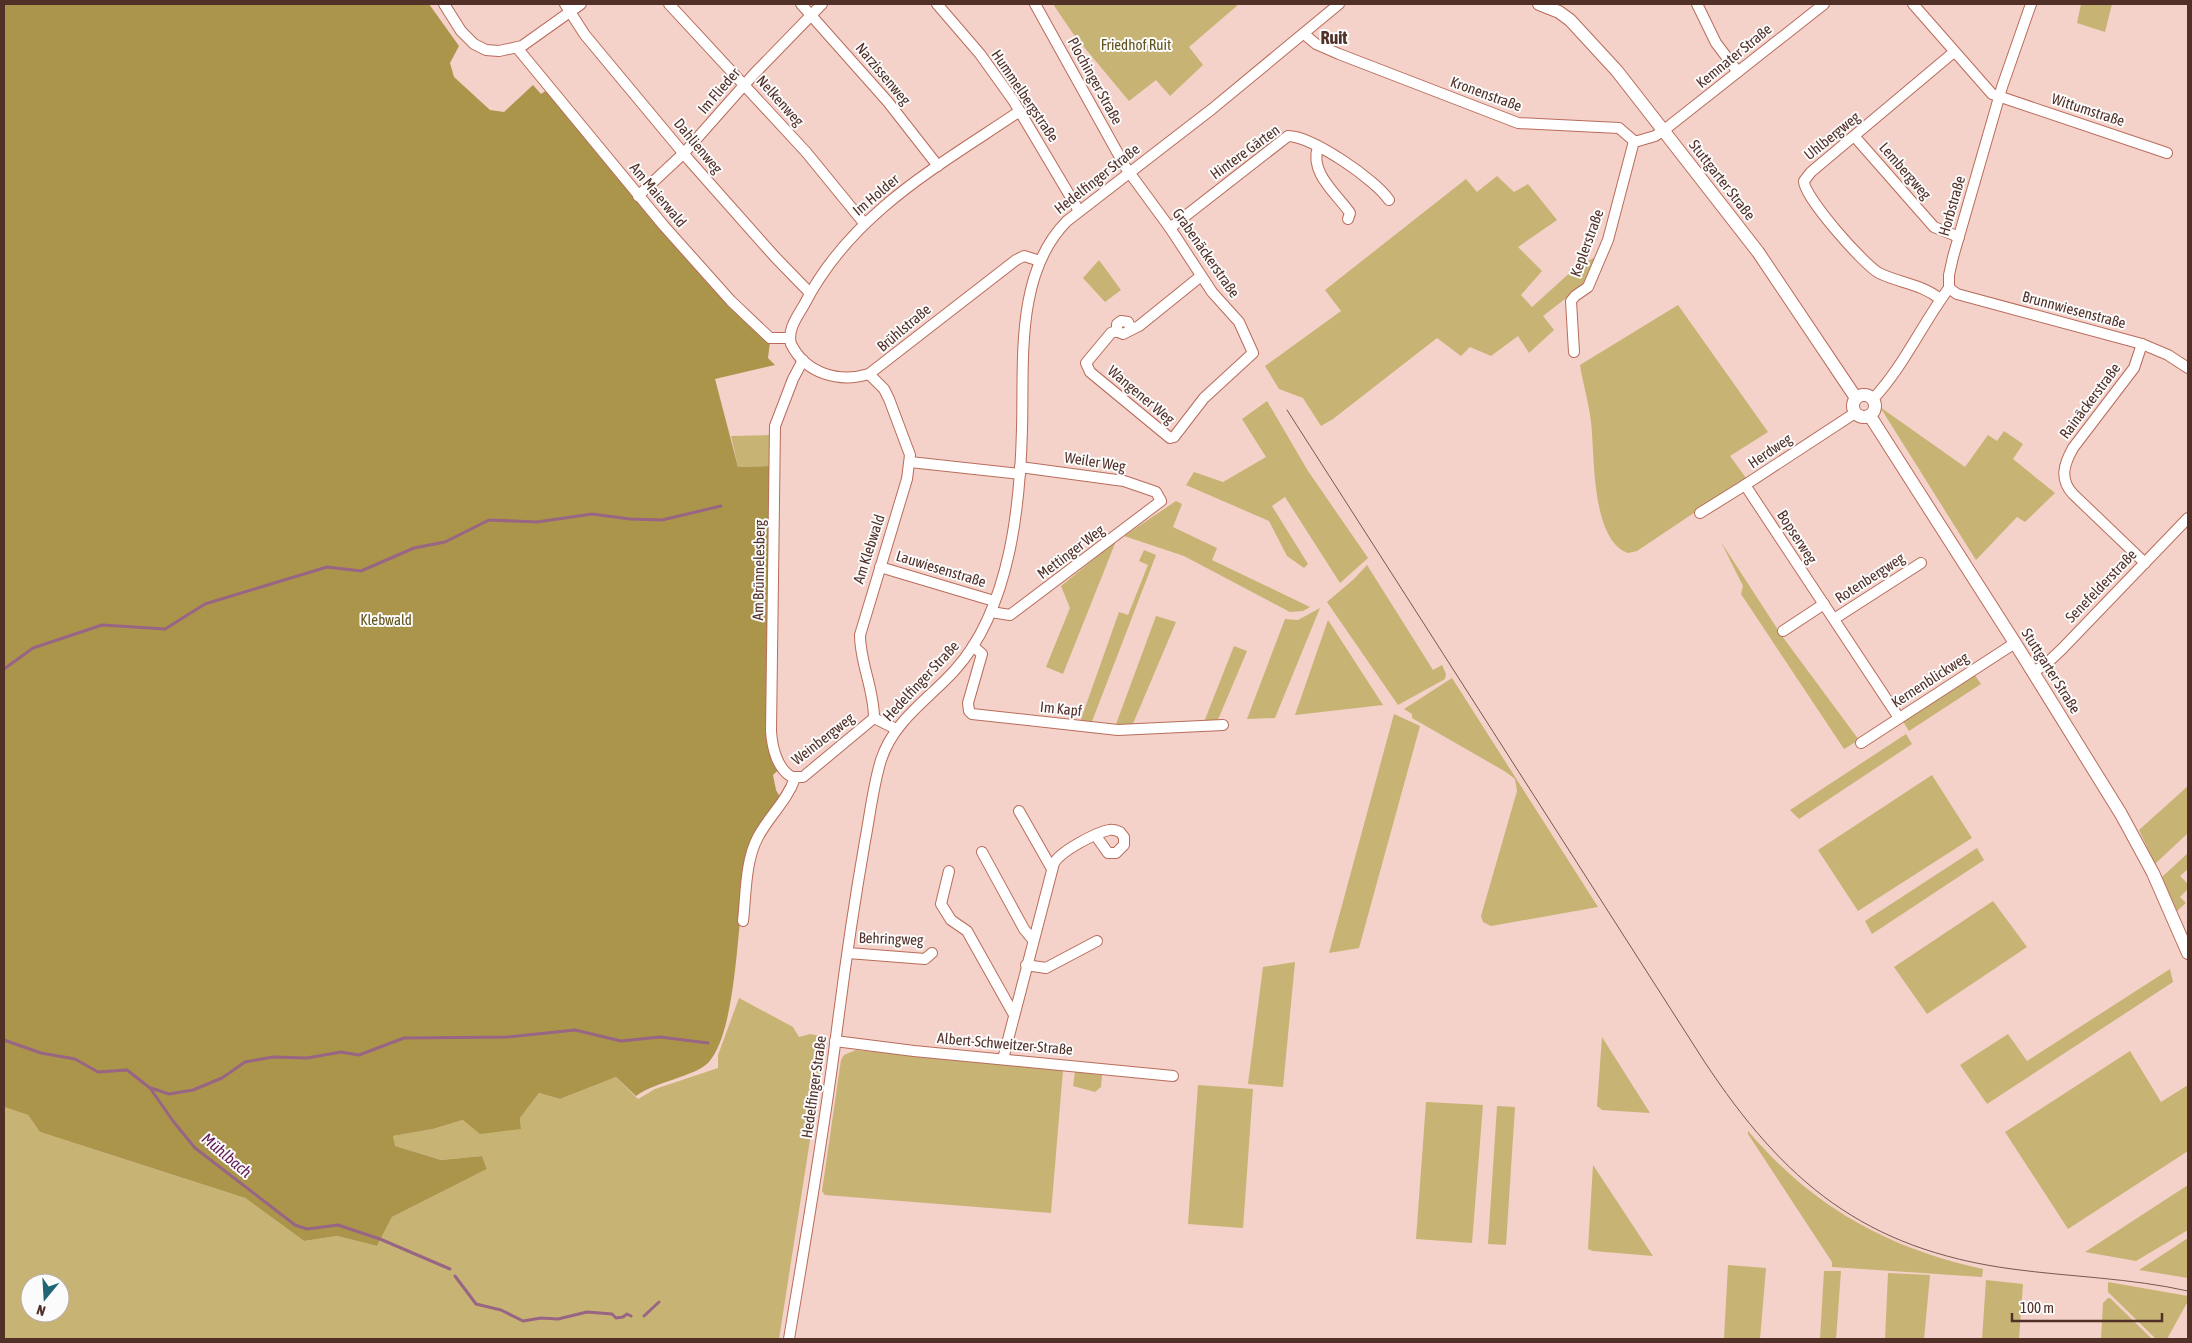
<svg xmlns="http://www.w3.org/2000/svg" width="2192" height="1343" font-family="'Asap Condensed',sans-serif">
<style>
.green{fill:#c7b474;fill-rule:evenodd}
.forest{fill:#ab954b}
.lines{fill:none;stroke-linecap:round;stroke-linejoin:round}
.stream{stroke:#986584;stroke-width:3}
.minor-casing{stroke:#b96c5b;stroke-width:12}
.major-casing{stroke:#b96c5b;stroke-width:14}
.minor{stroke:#fff;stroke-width:10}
.major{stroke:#fff;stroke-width:12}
.tram{stroke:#795850;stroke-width:1}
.labels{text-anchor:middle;stroke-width:4;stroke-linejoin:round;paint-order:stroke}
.park-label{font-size:15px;fill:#615219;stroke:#fbfbfb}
.street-label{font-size:15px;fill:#513028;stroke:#fbfbfb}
.water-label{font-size:16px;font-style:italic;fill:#611a58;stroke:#fbfbfb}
.quarter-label{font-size:18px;font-weight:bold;fill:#513028;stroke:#fbfbfb}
</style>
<rect width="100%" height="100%" fill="#f4d1c9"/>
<!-- green -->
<g class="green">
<path d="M1053 4H1239L1189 47 1203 65 1170 96 1156 80 1129 101 1074 35Z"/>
<path d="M2081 4H2112L2105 32 2077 23Z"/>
<path d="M1497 176 1514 192 1528 184 1557 220 1518 247 1542 271 1521 295 1532 307 1584 260 1587 262 1595 257 1583 285 1543 316 1554 330 1529 353 1518 336 1491 356 1470 347 1461 356 1437 338 1333 419 1321 426 1303 398 1279 389 1265 366 1341 311 1325 290 1466 179 1477 192Z"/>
<path d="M1099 260 1121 290 1105 302 1083 278Z"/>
<path d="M1678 305 1768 432 1730 456 1746 478 1637 551 1628 553C1591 540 1595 456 1591 422 1589 403 1583 384 1580 365Z"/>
<path d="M1267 401 1308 471 1368 558 1340 583 1285 497 1272 506 1308 564 1304 568 1287 556 1269 521 1186 485 1194 472 1223 482 1266 457 1242 419Z"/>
<path d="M1880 407 1965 467 1988 435 1997 441 2004 431 2023 444 2013 459 2055 493 2025 522 2017 517 1976 560Z"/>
<path d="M769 435V466L738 467 731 436Z"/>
<path d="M1176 501 1182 504 1173 527 1217 548 1212 560 1310 607 1303 611 1290 612 1184 556 1124 536Z"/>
<path d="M1116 541 1063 674 1046 667 1070 608 1061 586Z"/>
<path d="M1721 542 1782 636 1859 740 1844 749 1741 594 1743 586Z"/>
<path d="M1144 550 1156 555 1091 724 1080 722 1119 612 1128 615 1148 565 1139 561Z"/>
<path d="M1367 565 1433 670 1442 665 1446 674 1445 679 1398 705 1327 602 1354 579Z"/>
<path d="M1320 608 1275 718 1247 719 1285 619 1298 620Z"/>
<path d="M1156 616 1176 622 1132 726 1115 727Z"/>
<path d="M1328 620 1383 705 1295 715Z"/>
<path d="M1234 646 1247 651 1217 722H1204Z"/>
<path d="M1974 674 1981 684 1909 731 1902 720Z"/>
<path d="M1452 678 1598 907 1491 926 1483 922 1481 916 1517 791 1515 779 1506 772 1412 718V714L1404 709Z"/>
<path d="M1394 714 1420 726 1359 948 1329 953Z"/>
<path d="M1906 734 1912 744 1799 819 1790 810Z"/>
<path d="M1932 775 1972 838 1858 911 1818 850Z"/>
<path d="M2188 786V833L2155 864 2139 830Z"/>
<path d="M1977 848 1984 860 1872 934 1865 921Z"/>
<path d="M2188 853V869L2180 876 2188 884V889L2180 897 2186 903 2177 911 2162 877Z"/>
<path d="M1993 901 2027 947 1927 1014 1894 967Z"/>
<path d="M1295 962 1283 1087 1248 1084 1263 967Z"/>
<path d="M2170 969 2173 982 1987 1104 1960 1065 2008 1034 2027 1061Z"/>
<path d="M739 998 793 1027 799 1037 810 1034 826 1037 779 1339H4V1107L28 1115 40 1132 245 1198 304 1241 337 1236 377 1246 392 1217 487 1169 482 1156 441 1160 394 1146 393 1136 433 1129 463 1120 521 1129 520 1118 539 1093 560 1099 616 1077 638 1099 655 1089 718 1068V1055ZM30 1283H60V1313H30Z"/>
<path d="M1602 1037 1650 1113 1602 1110 1597 1106Z"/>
<path d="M856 1050 1063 1070 1051 1213 825 1195 822 1191 841 1060 844 1055Z"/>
<path d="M2130 1051 2161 1102 2188 1085V1151L2068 1229 2005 1132Z"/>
<path d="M1075 1072 1102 1075 1101 1087 1095 1092 1073 1086Z"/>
<path d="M1198 1085 1253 1089 1243 1228 1188 1224Z"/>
<path d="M1426 1102 1483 1105 1472 1243 1416 1239Z"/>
<path d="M1497 1106 1515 1107 1506 1245 1488 1244Z"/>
<path d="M1748 1131C1813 1207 1887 1248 1983 1269L1982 1277 1832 1267V1262L1748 1134Z"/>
<path d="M1593 1165 1653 1256 1593 1251 1588 1249Z"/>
<path d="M2188 1185V1230L2136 1261 2085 1252Z"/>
<path d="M2188 1238V1278L2139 1270Z"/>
<path d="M1728 1265 1766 1268 1760 1339H1724Z"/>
<path d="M1824 1271H1841L1836 1339H1820Z"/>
<path d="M1888 1273 1930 1275 1924 1339H1885Z"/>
<path d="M1986 1280 2023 1284 2019 1339H1982Z"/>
<path d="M2108 1282 2188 1296V1301L2167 1339H2156L2108 1292Z"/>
<path d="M2108 1298H2110L2152 1339H2101L2103 1303Z"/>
</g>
<!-- forest -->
<path class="forest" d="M4 4H429L459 46 450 63 454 77 490 110 504 112 533 85 541 94 547 90 770 342 768 358 775 365 715 379 738 467 769 466 768 675 778 770 773 775 776 790 781 799C772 817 750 853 746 871 737 916 738 1031 708 1063 695 1076 655 1082 636 1096L616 1077 560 1099 539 1093 520 1118 521 1129 480 1134 463 1120 433 1129 393 1136 395 1146 441 1160 482 1156 487 1169 392 1217 377 1246 337 1236 304 1241 245 1198 40 1132 28 1115 4 1107Z"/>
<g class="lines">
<!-- stream -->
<g class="stream">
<path d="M4 669 33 648 102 625 165 629 205 604 327 567 361 571 414 548 445 542 489 520 537 522 592 514 630 519 662 520 721 506"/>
<path d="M4 1040 41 1053 75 1059 98 1072 127 1070 150 1088 173 1121 195 1148 295 1225 307 1229 338 1225 380 1239 450 1269"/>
<path d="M151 1088 169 1094 193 1090 222 1078 245 1062 273 1057 307 1058 341 1052 359 1055 404 1038 507 1037 575 1030 621 1041 660 1037 708 1043"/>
<path d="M455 1276 476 1304 501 1310 523 1321 541 1318 558 1319 587 1312 612 1314 616 1318 623 1317 627 1314 631 1316"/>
<path d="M644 1316 659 1302"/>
</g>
<defs>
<g id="minor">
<path d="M444 4 461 31 474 44 486 50 499 51 522 46 581 4"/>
<path d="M565 4 585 35 689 160 775 257 810 293"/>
<path d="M669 4 806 152 864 223"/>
<path d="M801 4 888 102 938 166"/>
<path d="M937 4 980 54 1013 100 1079 211"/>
<path d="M1035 4 1126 168 1170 228 1212 292 1239 322 1253 353 1204 398 1174 437 1170 438 1090 372 1086 363 1111 333 1116 331 1123 334 1139 326 1201 276"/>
<path d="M1697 4 1716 43 1738 72"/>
<path d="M1913 4 1992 94 2167 153"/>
<path d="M1304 34 1316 44 1339 54 1518 123 1619 128 1634 141H1638L1655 136 1668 127 1824 4"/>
<path d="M518 49 664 226 731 301 770 338H789"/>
<path d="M1020 111C937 167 851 213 804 305 797 317 787 330 791 344 806 374 839 383 869 374L1016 260 1024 256 1040 261"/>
<path d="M1855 137 1934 227 1959 237"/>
<path d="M1318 147C1309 173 1337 194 1350 213L1348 219"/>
<path d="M638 196 684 153 754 74 822 4"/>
<path d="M1170 228 1288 136C1312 136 1376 180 1389 200"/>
<path d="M1949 288 1957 294 2142 344 2168 355 2188 368"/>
<path d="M1940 299C1922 284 1899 283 1879 273 1864 265 1803 196 1804 181L1811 172 1954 52"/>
<path d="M1117 332V324L1121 321 1128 322 1131 329"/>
<path d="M2142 344 2134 368 2073 448C2064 464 2059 479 2073 494L2145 563"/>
<path d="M1574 352 1571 301 1575 296 1588 287 1608 240 1634 141"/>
<path d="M803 360 793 379 775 426 771 731C772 747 777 769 792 777H803L874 718"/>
<path d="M869 374 884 389 889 399 910 455 907 479 860 635C860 663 874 689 874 718L896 729"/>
<path d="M1873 399C1904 366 1922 324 1949 288V275L1953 257 2002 87 2031 4"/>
<path d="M910 462 1020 474"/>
<path d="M1745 485 1899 718"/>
<path d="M1700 513 1745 485 1855 413"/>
<path d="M880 567 994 601"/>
<path d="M991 612 1010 615 1161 501 1156 492 1124 481 1020 467"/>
<path d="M1834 619 1921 563"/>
<path d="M1783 631 1824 604"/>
<path d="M973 646 982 654 968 703 969 711 972 714 1118 730 1223 725"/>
<path d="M2033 672 2046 664 2062 649 2188 518"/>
<path d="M1861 743 2015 643"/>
<path d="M1019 811 1052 869"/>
<path d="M982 852 1024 929 1033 940"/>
<path d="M949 871 941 904 951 920 967 931 1013 1013"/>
<path d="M743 921C746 895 745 861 758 837 769 816 787 801 795 778"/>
<path d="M848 953 925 959 932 953"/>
<path d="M1026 965 1046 968 1097 941"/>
<path d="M835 1041 914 1051 1173 1076"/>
<path d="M1003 1059 1054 863C1061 851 1095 833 1109 830 1113 829 1116 830 1120 832L1124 837V845L1116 853H1108L1096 836"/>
<path d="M789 1339C806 1236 824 1133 837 1029 845 966 854 904 865 841 870 815 873 786 881 760 894 720 928 700 955 670 984 638 1000 594 1009 553 1018 512 1021 470 1022 429 1024 361 1015 273 1067 221L1212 109 1339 4"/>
</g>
<g id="major">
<path d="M1539 4 1559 12 1570 20 1617 71 1758 252 1856 398"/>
<circle cx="1864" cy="406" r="11"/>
<path d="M1870 416 2015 643 2121 814 2153 873 2188 953"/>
</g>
</defs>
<!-- minor casing -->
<use href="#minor" class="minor-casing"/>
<!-- major casing -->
<use href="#major" class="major-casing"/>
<!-- minor -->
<use href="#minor" class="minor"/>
<!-- major -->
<use href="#major" class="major"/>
<!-- tram -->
<path class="tram" d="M1287 410 1704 1061C1784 1182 1864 1249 2012 1269 2071 1277 2130 1278 2188 1291"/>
</g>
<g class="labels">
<!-- park labels -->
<g class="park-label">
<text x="1136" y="50">Friedhof Ruit</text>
<text x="386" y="625">Klebwald</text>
</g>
<!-- street labels -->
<g class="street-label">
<text transform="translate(1734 56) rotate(-39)" y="5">Kemnater Straße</text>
<text transform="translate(883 74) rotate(50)" y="5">Narzissenweg</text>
<text transform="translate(1095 81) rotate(61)" y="5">Plochinger Straße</text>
<text transform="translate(719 91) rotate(-49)" y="5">Im Flieder</text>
<text transform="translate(1486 94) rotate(20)" y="5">Kronenstraße</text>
<text transform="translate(1025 96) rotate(56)" y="5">Hummelbergstraße</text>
<text transform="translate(780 101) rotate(48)" y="5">Nelkenweg</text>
<text transform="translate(2088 110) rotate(18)" y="5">Wittumstraße</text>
<text transform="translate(1832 136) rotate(-39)" y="5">Uhlbergweg</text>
<text transform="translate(698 146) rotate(50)" y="5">Dahlienweg</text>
<text transform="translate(1245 152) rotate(-36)" y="5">Hintere Gärten</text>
<text transform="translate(1905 171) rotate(49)" y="5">Lembergweg</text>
<text transform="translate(1097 179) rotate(-38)" y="5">Hedelfinger Straße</text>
<text transform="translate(1722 180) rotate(52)" y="5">Stuttgarter Straße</text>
<text transform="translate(658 195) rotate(50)" y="5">Am Maierwald</text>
<text transform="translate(876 195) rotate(-40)" y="5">Im Holder</text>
<text transform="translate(1952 206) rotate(-74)" y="5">Horbstraße</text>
<text transform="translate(1587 243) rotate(-70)" y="5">Keplerstraße</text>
<text transform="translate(1206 253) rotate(55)" y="5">Grabenäckerstraße</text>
<text transform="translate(2074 310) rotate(15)" y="5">Brunnwiesenstraße</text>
<text transform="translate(904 328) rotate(-40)" y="5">Brühlstraße</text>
<text transform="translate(1141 395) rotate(40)" y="5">Wangener Weg</text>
<text transform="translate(2090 401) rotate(-53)" y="5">Rainäckerstraße</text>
<text transform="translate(1770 451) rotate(-34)" y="5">Herdweg</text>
<text transform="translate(1095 462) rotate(9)" y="5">Weiler Weg</text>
<text transform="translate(1797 537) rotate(57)" y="5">Bopserweg</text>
<text transform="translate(869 549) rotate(-72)" y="5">Am Klebwald</text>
<text transform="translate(1071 552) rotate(-37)" y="5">Mettinger Weg</text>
<text transform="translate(941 569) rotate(17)" y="5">Lauwiesenstraße</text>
<text transform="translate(759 570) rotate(-89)" y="5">Am Brünnelesberg</text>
<text transform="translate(1870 578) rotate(-33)" y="5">Rotenbergweg</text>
<text transform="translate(2101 586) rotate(-46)" y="5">Senefelderstraße</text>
<text transform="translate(2051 671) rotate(58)" y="5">Stuttgarter Straße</text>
<text transform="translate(1930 680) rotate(-33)" y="5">Kernenblickweg</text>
<text transform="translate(921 681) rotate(-47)" y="5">Hedelfinger Straße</text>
<text transform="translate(1061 709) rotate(6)" y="5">Im Kapf</text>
<text transform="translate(823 739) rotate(-38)" y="5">Weinbergweg</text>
<text transform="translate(891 939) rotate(2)" y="5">Behringweg</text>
<text transform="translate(1005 1044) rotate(5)" y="5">Albert-Schweitzer-Straße</text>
<text transform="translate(814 1087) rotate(-82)" y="5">Hedelfinger Straße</text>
</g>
<!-- water labels -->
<g class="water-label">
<text transform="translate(227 1155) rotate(40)" y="6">Mühlbach</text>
</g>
<!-- quarter labels -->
<g class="quarter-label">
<text x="1334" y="44">Ruit</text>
</g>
</g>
<!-- border -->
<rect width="2192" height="1343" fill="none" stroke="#513028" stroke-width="10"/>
<!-- north arrow -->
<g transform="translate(45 1298) rotate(198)"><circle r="24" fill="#fbfbfb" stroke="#b7aaa7"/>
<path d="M0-4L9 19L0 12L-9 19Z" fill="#206775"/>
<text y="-8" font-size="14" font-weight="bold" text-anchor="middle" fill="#513028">N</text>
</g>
<!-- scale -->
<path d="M2012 1313v8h150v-8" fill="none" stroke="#513028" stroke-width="2.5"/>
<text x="2020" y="1313" font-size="15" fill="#513028" stroke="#fbfbfb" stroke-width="4" paint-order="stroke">100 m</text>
</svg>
